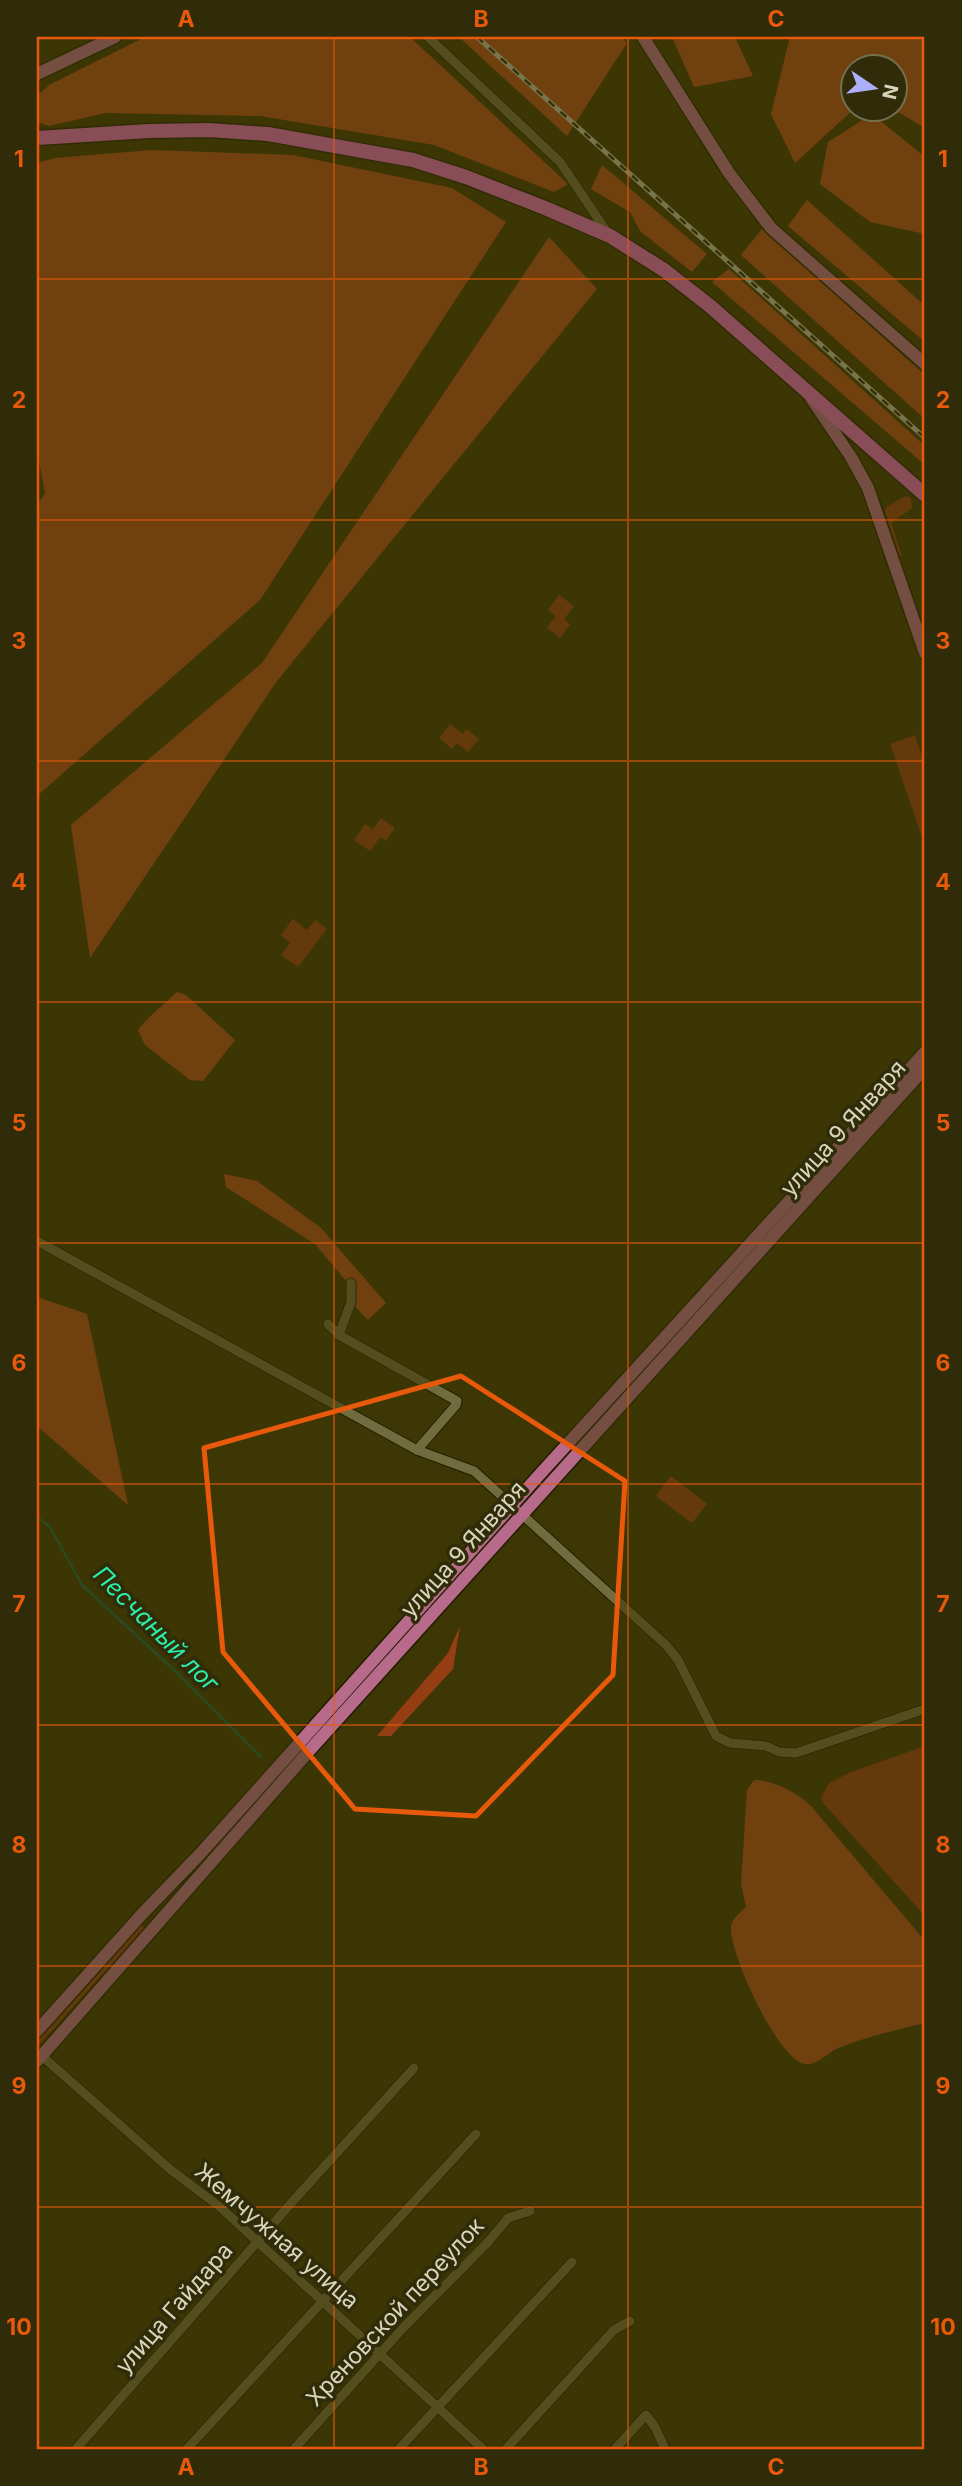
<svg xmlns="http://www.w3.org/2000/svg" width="962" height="2486" font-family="Inter,sans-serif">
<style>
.green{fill:#953d13}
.forest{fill:#b14c1c}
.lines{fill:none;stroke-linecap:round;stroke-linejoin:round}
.stream{stroke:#176346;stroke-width:2.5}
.minor-casing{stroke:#221e00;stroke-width:11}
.major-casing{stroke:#221e00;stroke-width:15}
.highway-casing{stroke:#221e00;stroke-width:17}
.minor{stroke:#716c3e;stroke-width:9}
.major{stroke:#b76a89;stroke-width:12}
.highway{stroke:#e569bb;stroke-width:14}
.rail-casing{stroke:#c2bfa3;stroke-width:5}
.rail{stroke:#302c09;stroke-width:2.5;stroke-dasharray:8;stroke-linecap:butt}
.marked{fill:none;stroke:#e8590c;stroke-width:5;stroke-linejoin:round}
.grid{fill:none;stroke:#e8590c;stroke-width:2;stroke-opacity:0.55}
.labels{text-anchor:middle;stroke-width:7;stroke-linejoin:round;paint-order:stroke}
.street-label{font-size:23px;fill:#d8d5bd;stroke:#302c09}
.water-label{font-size:24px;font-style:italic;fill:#2ceda9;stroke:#302c09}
.neatline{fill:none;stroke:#e8590c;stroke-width:2.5}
.grid-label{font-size:23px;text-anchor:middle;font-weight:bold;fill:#e8590c}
</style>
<rect width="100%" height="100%" fill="#3c3705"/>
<!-- green -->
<g class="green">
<path d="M906 496 911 498 912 508 891 523 902 556 900 557 885 511 886 507Z"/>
<path d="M559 595 574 606 564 619 570 624 560 638 547 628 556 616 548 610Z"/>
<path d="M450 724 463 734 466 729 479 739 468 752 457 743 452 749 439 738Z"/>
<path d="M915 735 925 765V839L923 840 890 744Z"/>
<path d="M381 818 395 828 386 841 380 837 370 851 354 840 365 824 373 829Z"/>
<path d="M293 919 307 930 315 920 327 929 298 967 281 955 290 943 281 935Z"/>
<path d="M671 1476 707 1504 692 1523 656 1496Z"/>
<path d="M460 1626 453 1669 391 1736H377L448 1653Z"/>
<path d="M925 1746V1916L823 1803 821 1798 829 1783 851 1772Z"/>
<path d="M141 1925 144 1928 37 2047V2041Z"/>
</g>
<!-- forest -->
<g class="forest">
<path d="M145 37H410L568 184 554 192 434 145 260 116 106 113 49 126 37 122V96L49 85Z"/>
<path d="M459 37H622L627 43 567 136Z"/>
<path d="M672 37H735L753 76 694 87Z"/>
<path d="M790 37H925V128L893 109 895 108V66H853L854 109 795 163 771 114Z"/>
<path d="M872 114 925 157V234L870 222 820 184 828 142Z"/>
<path d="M152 150 293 155 452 188 506 222 260 600 37 796V506L45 493 37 450V163L55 158Z"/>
<path d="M602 165 707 254 692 272 640 231 630 212 591 189Z"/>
<path d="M807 200 925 306V342L788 226Z"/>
<path d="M762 229 925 375V419L741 255Z"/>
<path d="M549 237 597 289 277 681 90 958 71 825 262 663Z"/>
<path d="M729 269 925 446V465L712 282Z"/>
<path d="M177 992 186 995 235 1040 203 1081 190 1080 145 1045 138 1030C150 1014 163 1006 177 992Z"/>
<path d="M224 1174 257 1181 321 1228 386 1303 368 1320 351 1302 353 1289 315 1244 226 1187Z"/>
<path d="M37 1297 87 1314 128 1505 37 1426Z"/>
<path d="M754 1780C773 1780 797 1792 811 1806L925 1941V2023C896 2030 866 2037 838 2048 827 2053 817 2066 805 2064 778 2060 730 1955 731 1928 731 1919 740 1913 746 1907L741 1884 747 1790Z"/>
</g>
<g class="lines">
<!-- stream -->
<path class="stream" d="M37 1517 50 1527 82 1585 174 1670 261 1757"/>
<defs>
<g id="minor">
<path d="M428 37 560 162 609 235"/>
<path d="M37 1241 417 1450 474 1471 666 1645 678 1660 716 1736 730 1743 766 1746 779 1752 796 1753 925 1709"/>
<path d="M351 1283V1302L339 1335 457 1401 456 1405 417 1450"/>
<path d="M328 1324 339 1335"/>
<path d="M42 2056 171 2170 220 2207 483 2449"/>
<path d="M76 2449 293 2201 414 2068"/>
<path d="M187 2449 476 2134"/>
<path d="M294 2449 404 2327 489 2241 508 2218 530 2211"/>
<path d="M399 2449 572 2262"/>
<path d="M506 2449 614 2330 630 2321"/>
<path d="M615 2449 646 2415 655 2427 665 2449"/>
</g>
<g id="major">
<path d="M643 37 729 173 771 228 925 364"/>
<path d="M37 74 115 37"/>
<path d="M811 398 851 457 868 488 925 653"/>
<path d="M37 2031 143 1913 200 1854 541 1473 925 1052"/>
<path d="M37 2061 309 1751 925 1068"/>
</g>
<path id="highway" d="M37 138 149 131 209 130 268 134 413 160 466 177 545 208 610 236 664 270 710 306 925 495"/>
</defs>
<!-- minor casing -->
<use href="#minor" class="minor-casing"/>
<!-- major casing -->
<use href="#major" class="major-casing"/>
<!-- highway casing -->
<use href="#highway" class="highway-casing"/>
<!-- minor -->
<use href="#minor" class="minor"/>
<!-- major -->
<use href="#major" class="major"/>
<!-- highway -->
<use href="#highway" class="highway"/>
<defs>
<path id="rail" d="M477 37 925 438"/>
</defs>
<!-- rail casing -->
<use href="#rail" class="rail-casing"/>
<!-- rail -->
<use href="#rail" class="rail"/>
</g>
<!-- marked area -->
<path d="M0 0H962V2486H0ZM461 1376 625 1481 613 1675 476 1816 355 1809 223 1652 204 1448Z" fill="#3c3705" fill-opacity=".55" fill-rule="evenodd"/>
<path class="marked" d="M461 1376 625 1481 613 1675 476 1816 355 1809 223 1652 204 1448Z"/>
<!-- grid -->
<path class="grid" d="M334 37V2449M628 37V2449M37 279H925M37 520H925M37 761H925M37 1002H925M37 1243H925M37 1484H925M37 1725H925M37 1966H925M37 2207H925"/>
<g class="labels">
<!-- street labels -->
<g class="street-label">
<text transform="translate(843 1128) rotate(-48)" y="8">улица 9 Января</text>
<text transform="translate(463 1549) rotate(-48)" y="8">улица 9 Января</text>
<text transform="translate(277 2236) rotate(41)" y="8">Жемчужная улица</text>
<text transform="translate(174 2308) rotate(-49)" y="8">улица Гайдара</text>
<text transform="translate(395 2312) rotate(-47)" y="8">Хреновской переулок</text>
</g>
<!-- water labels -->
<g class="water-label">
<text transform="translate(156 1629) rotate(45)" y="8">Песчаный лог</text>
</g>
</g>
<!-- border -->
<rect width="962" height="2486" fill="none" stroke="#302c09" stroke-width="77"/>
<!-- north arrow -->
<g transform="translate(874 88) rotate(103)"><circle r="33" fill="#302c09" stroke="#737051" stroke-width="2"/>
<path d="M0-5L12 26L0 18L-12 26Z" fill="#adaffb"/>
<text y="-10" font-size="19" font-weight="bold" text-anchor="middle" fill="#d8d5bd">N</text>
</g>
<rect x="38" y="38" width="885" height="2410" class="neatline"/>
<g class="grid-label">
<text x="186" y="27">A</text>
<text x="481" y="27">B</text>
<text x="776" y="27">C</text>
<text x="19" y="167">1</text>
<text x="943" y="167">1</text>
<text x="19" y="408">2</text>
<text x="943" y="408">2</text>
<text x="19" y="649">3</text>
<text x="943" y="649">3</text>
<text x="19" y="890">4</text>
<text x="943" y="890">4</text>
<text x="19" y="1131">5</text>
<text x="943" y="1131">5</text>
<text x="19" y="1371">6</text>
<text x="943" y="1371">6</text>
<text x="19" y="1612">7</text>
<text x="943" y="1612">7</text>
<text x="19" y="1853">8</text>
<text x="943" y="1853">8</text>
<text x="19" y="2094">9</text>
<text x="943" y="2094">9</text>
<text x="19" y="2335">10</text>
<text x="943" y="2335">10</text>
<text x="186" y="2475">A</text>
<text x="481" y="2475">B</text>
<text x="776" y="2475">C</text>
</g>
</svg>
